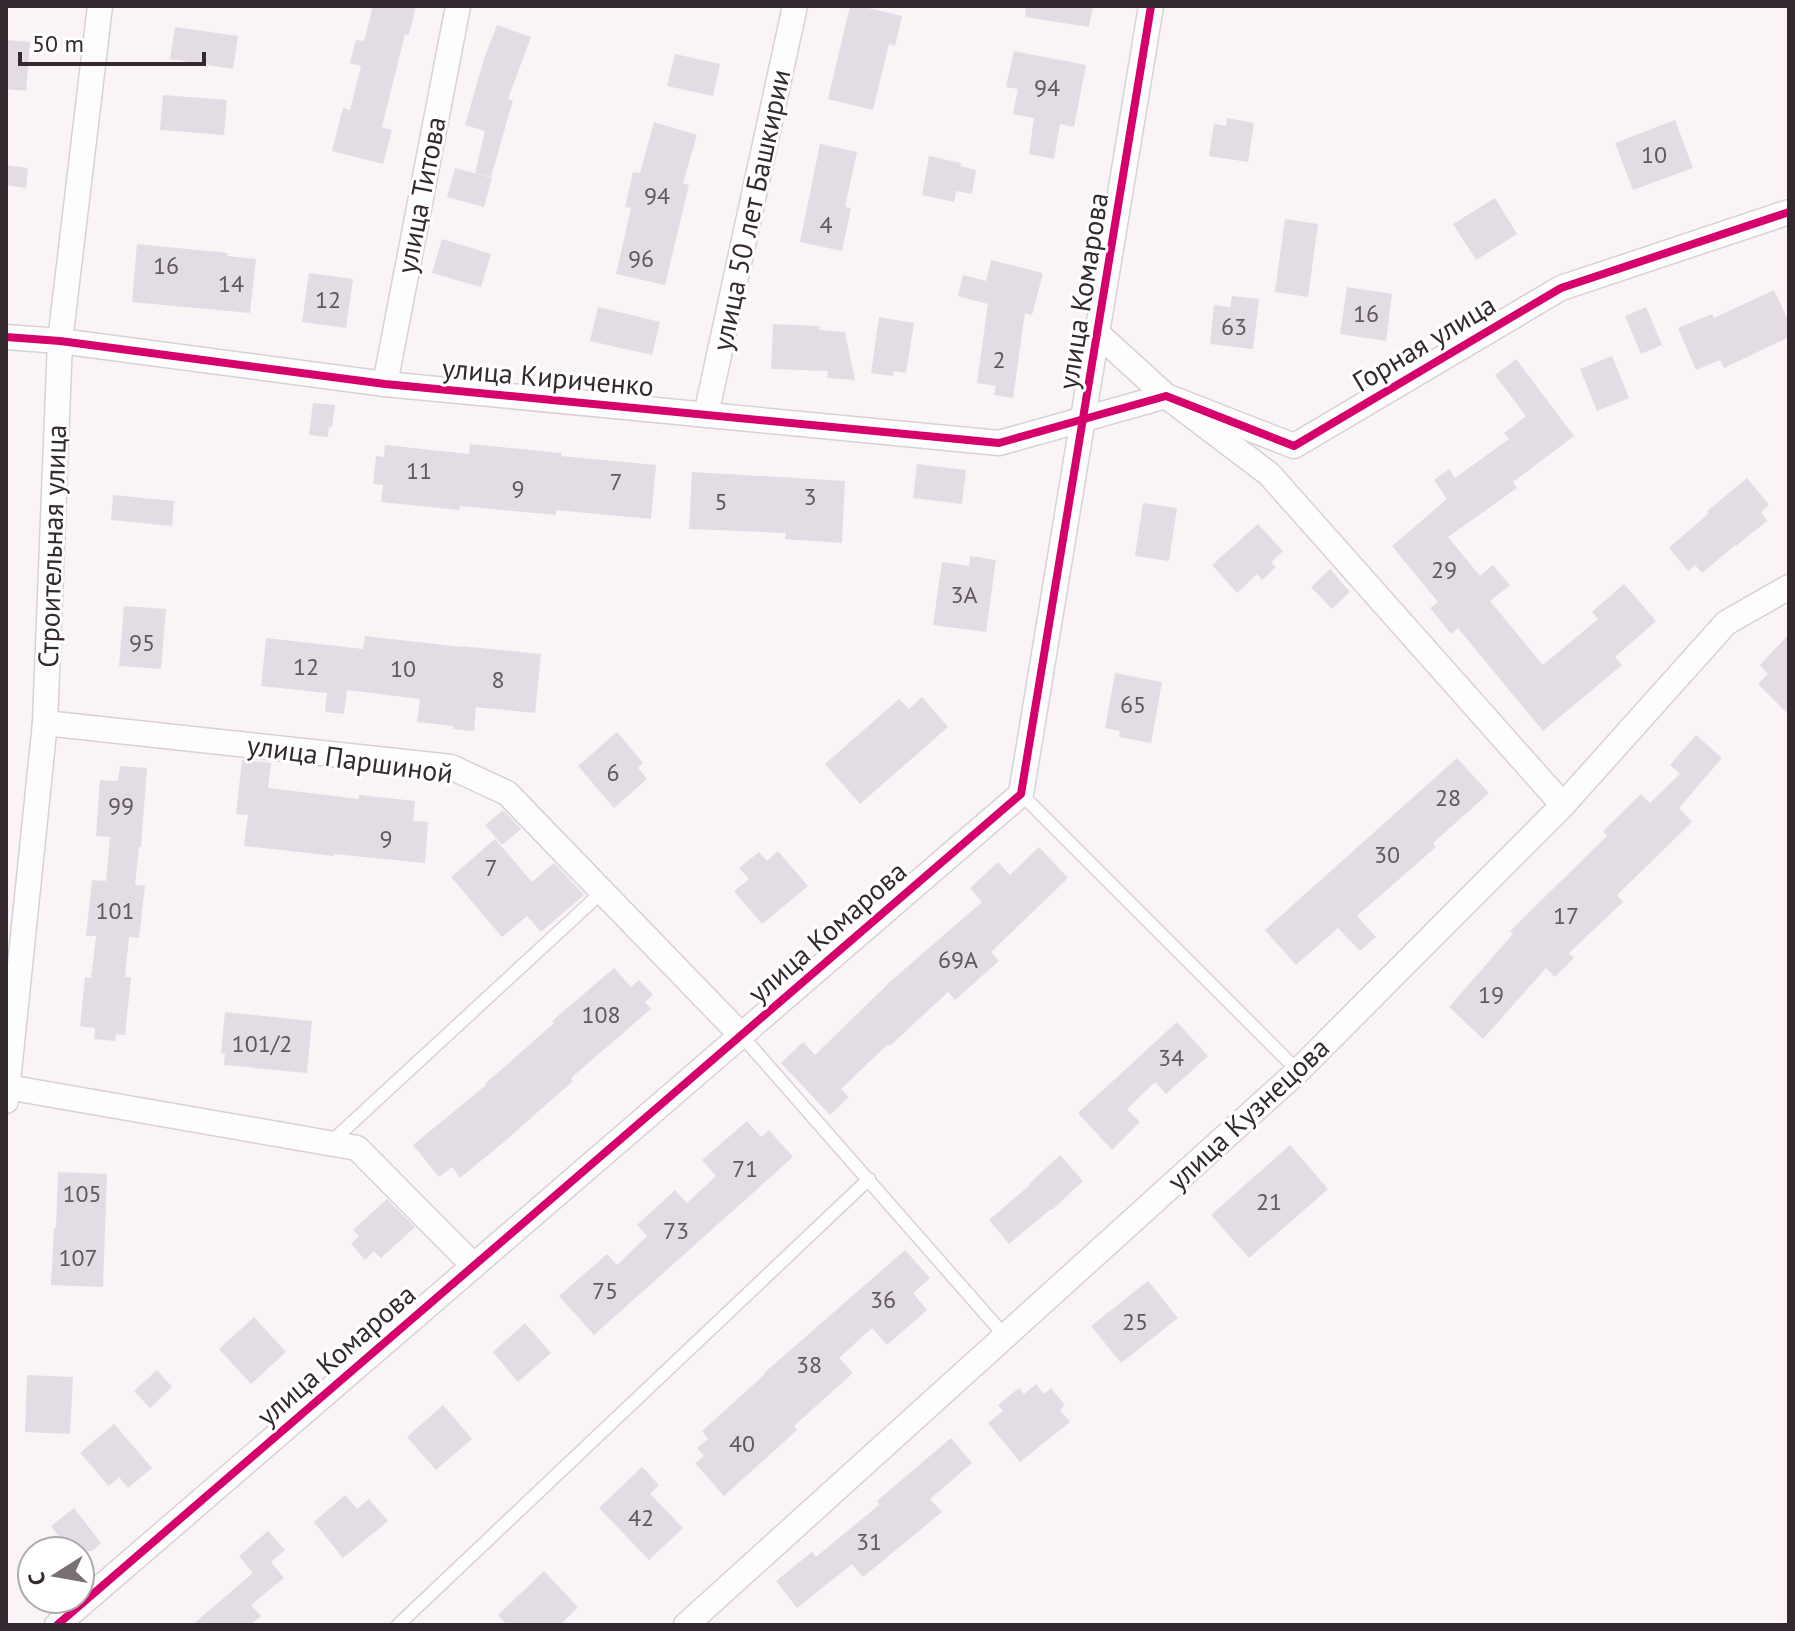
<svg xmlns="http://www.w3.org/2000/svg" width="1795" height="1631" font-family="'PT Sans',sans-serif">
<style>
.building{fill:#e3dce4}
.lines{fill:none;stroke-linecap:round;stroke-linejoin:round}
.lane-casing{stroke:#d9d0d5;stroke-width:15}
.street-casing{stroke:#d9d0d5;stroke-width:27}
.lane{stroke:#fefdfe;stroke-width:12}
.street{stroke:#fefdfe;stroke-width:24}
.cycleway-casing{stroke:#fff;stroke-width:13}
.cycleway{stroke:#d6006c;stroke-width:8}
.labels{text-anchor:middle;stroke-width:6;stroke-linejoin:round;paint-order:stroke}
.number-label{font-size:24px;fill:#61575e}
.street-label{font-size:28px;fill:#342930;stroke:#fff}
</style>
<rect width="100%" height="100%" fill="#faf4f7"/>
<!-- building -->
<g class="building">
<path d="M373 6H416L409 35 405 34 382 127 392 130 383 164 332 151 343 108 350 110 361 66 350 63 356 40 364 41Z"/>
<path d="M850 6H860L902 16 895 46 889 44 873 110 828 99Z"/>
<path d="M1026 6H1093L1089 27 1025 17Z"/>
<path d="M497 25 531 37 508 99 513 100 491 177 475 173 485 131 465 125 484 59Z"/>
<path d="M175 27 238 36 233 69 170 59Z"/>
<path d="M6 40 30 42 26 91 6 89Z"/>
<path d="M1014 51 1086 65 1074 127 1060 124 1054 159 1029 154 1034 118 1013 114 1018 89 1006 87Z"/>
<path d="M675 54 720 64 713 96 667 86Z"/>
<path d="M163 95 227 100 224 135 160 130Z"/>
<path d="M1227 118 1254 123 1248 162 1209 156 1214 124 1226 126Z"/>
<path d="M1675 120 1693 168 1633 190 1615 143Z"/>
<path d="M654 122 697 135 683 183 689 185 665 285 616 274 631 208 625 207 633 172 640 173Z"/>
<path d="M820 144 857 152 845 207 851 208 842 251 800 242Z"/>
<path d="M929 156 961 163 960 166 976 170 972 194 956 191 954 202 922 195Z"/>
<path d="M6 165 28 168 26 188 6 185Z"/>
<path d="M455 168 492 178 484 207 447 197Z"/>
<path d="M1495 198 1517 234 1476 260 1453 224Z"/>
<path d="M1285 219 1318 224 1308 297 1275 292Z"/>
<path d="M442 239 491 254 481 287 432 273Z"/>
<path d="M137 244 228 253 227 256 256 259 250 313 132 302Z"/>
<path d="M991 260 1043 273 1032 315 1025 313 1013 398 994 395 996 386 977 383 988 304 958 296 963 275 986 281Z"/>
<path d="M309 273 353 279 346 328 302 322Z"/>
<path d="M1347 287 1392 294 1386 341 1340 334Z"/>
<path d="M1774 290 1789 322V337L1724 368 1720 360 1696 370 1678 328 1712 314 1714 318Z"/>
<path d="M1232 296 1259 299 1253 349 1210 344 1214 305 1230 307Z"/>
<path d="M598 307 660 322 652 355 590 341Z"/>
<path d="M1646 307 1662 345 1641 354 1625 316Z"/>
<path d="M879 317 914 323 906 373 894 371 893 376 871 373Z"/>
<path d="M773 324 820 326 819 330 845 332 855 380 827 378 828 371 771 369Z"/>
<path d="M1612 356 1629 398 1597 411 1580 369Z"/>
<path d="M1516 359 1574 436 1513 482 1517 488 1448 537 1480 576 1493 565 1510 585 1490 601 1543 665 1598 619 1592 612 1624 584 1656 621 1615 657 1622 665 1543 731 1458 628 1451 634 1430 608 1438 602 1392 546 1447 499 1434 480 1449 469 1455 478 1509 439 1504 433 1526 416 1495 375Z"/>
<path d="M313 403 335 405 332 427H329L328 437 309 435Z"/>
<path d="M470 444 562 453 561 456 656 465 651 519 556 510V515L460 506 459 510 381 502 383 485 373 484 376 456 384 457 385 445 469 454Z"/>
<path d="M917 464 966 470 962 504 913 498Z"/>
<path d="M692 472 845 481 842 543 785 539 786 533 689 529Z"/>
<path d="M1747 478 1769 505 1761 512 1767 521 1736 546 1735 545 1702 573 1695 565 1688 571 1669 548 1709 513 1707 511Z"/>
<path d="M113 495 174 501 172 526 111 520Z"/>
<path d="M1143 503 1177 508 1169 561 1135 556Z"/>
<path d="M1258 524 1283 551 1271 562 1276 567 1262 580 1257 574 1237 593 1212 565Z"/>
<path d="M970 556 996 560 986 632 933 625 942 562 969 566Z"/>
<path d="M1330 569 1350 592 1332 609 1311 587Z"/>
<path d="M124 606 166 609 161 669 119 666Z"/>
<path d="M1789 634V715L1758 684 1768 674 1760 665Z"/>
<path d="M365 636 461 647V646L541 654 535 713 476 707 474 731 453 729V726L417 722 420 699 347 690 344 714 325 712 327 693 261 686 266 638 363 649Z"/>
<path d="M1115 673 1162 682 1151 743 1119 737 1120 731 1105 728Z"/>
<path d="M922 697 948 727 860 804 825 764 899 699 909 709Z"/>
<path d="M617 732 643 763 638 768 647 779 614 808 578 766Z"/>
<path d="M1696 735 1722 758 1679 808 1692 822 1617 895 1623 902 1569 953 1574 958 1555 977 1546 968 1483 1039 1449 1007 1513 934 1510 931 1607 836 1603 831 1641 794 1650 803 1680 774 1670 765Z"/>
<path d="M1457 758 1489 793 1433 843 1436 847 1357 916 1376 937 1360 951 1338 928 1296 965 1265 930Z"/>
<path d="M242 760 271 763 268 788 359 799V795L415 801 413 821 428 822 425 863 334 854V856L244 846 248 815 236 814Z"/>
<path d="M120 766 147 768 141 847H139L135 885 145 886 139 938 129 937 125 977H131L125 1035 116 1034 115 1041 94 1039 95 1028 80 1026 85 977 91 978 96 936H86L92 880 106 881 110 837 96 836 100 780 118 781Z"/>
<path d="M503 810 521 829 502 845 485 825Z"/>
<path d="M495 839 532 882 554 863 584 895 541 932 527 916 502 937 451 877Z"/>
<path d="M1039 847 1068 878 991 952 999 961 955 1000 948 992 890 1046 888 1044 841 1089 849 1097 830 1115 781 1063 803 1042 815 1055 892 980 982 902 970 888 998 862 1010 875Z"/>
<path d="M778 851 808 886 762 924 734 891 749 879 739 868 759 852 767 861Z"/>
<path d="M614 968 631 987 639 980 653 995 645 1002 651 1009 571 1078 573 1081 505 1141 460 1178 452 1167 439 1177 413 1145 486 1085 485 1084 554 1023 552 1021Z"/>
<path d="M225 1012 312 1021 307 1073 224 1065 225 1054 221 1053Z"/>
<path d="M1177 1022 1208 1056 1166 1094 1155 1082 1127 1109 1140 1122 1112 1150 1078 1113Z"/>
<path d="M747 1121 761 1137 769 1130 793 1157 594 1335 559 1296 607 1254 617 1265 647 1236 637 1225 675 1190 687 1203 716 1176 702 1160Z"/>
<path d="M1290 1145 1328 1189 1249 1258 1211 1215Z"/>
<path d="M1060 1155 1083 1181 1052 1210 1051 1209 1009 1244 989 1220 1030 1185 1029 1184Z"/>
<path d="M58 1172 107 1174 103 1287 51 1285 54 1228H56Z"/>
<path d="M387 1199 415 1227 381 1258 374 1251 365 1260 351 1244 359 1236 353 1230Z"/>
<path d="M905 1250 930 1278 913 1293 927 1310 887 1345 872 1328 839 1358 853 1373 794 1426 797 1430 724 1496 695 1463 704 1456 697 1448 708 1439 702 1431 765 1374 764 1373Z"/>
<path d="M1148 1281 1178 1318 1121 1363 1091 1326Z"/>
<path d="M254 1317 286 1352 251 1384 219 1349Z"/>
<path d="M525 1323 551 1353 518 1382 493 1352Z"/>
<path d="M157 1370 172 1387 150 1408 134 1391Z"/>
<path d="M27 1375 73 1377 70 1434 25 1432Z"/>
<path d="M1036 1384 1044 1394 1051 1388 1065 1405 1060 1410 1070 1422 1020 1462 988 1423 1003 1411 998 1405 1019 1388 1024 1394Z"/>
<path d="M443 1405 472 1439 436 1470 407 1437Z"/>
<path d="M114 1424 152 1468 128 1488 119 1477 109 1486 80 1453Z"/>
<path d="M951 1438 972 1463 930 1499 942 1512 863 1577 852 1564 797 1608 776 1581 812 1552 816 1557 879 1505 877 1501Z"/>
<path d="M642 1467 659 1485 650 1494 683 1528 649 1560 599 1508Z"/>
<path d="M345 1495 357 1509 369 1499 388 1521 343 1558 314 1522Z"/>
<path d="M74 1508 101 1543 92 1551H70L51 1526Z"/>
<path d="M268 1531 285 1550 271 1562 284 1578 251 1605 261 1616 250 1625H192L253 1573 239 1556Z"/>
<path d="M544 1571 578 1607 560 1625H507L498 1615Z"/>
</g>
<g class="lines">
<defs>
<g id="lane">
<path d="M1021 794 1298 1071"/>
<path d="M741 1035 1005 1336"/>
<path d="M330 1143 602 892"/>
<path d="M398 1625 869 1179"/>
</g>
<g id="street">
<path d="M1098 334 1166 396 1269 474 1563 805"/>
<path d="M6 337 60 341 385 384 999 443 1166 396 1294 446 1561 288 1789 212"/>
<path d="M385 384 458 6"/>
<path d="M706 415 795 6"/>
<path d="M45 723 451 767 507 793 741 1035"/>
<path d="M7 1087 357 1148 474 1266"/>
<path d="M6 1101 45 723 60 341 100 6"/>
<path d="M57 1625 1021 794 1151 6"/>
<path d="M686 1625 1298 1071 1563 805 1726 623 1789 587"/>
</g>
</defs>
<!-- lane casing -->
<use href="#lane" class="lane-casing"/>
<!-- street casing -->
<use href="#street" class="street-casing"/>
<!-- lane -->
<use href="#lane" class="lane"/>
<!-- street -->
<use href="#street" class="street"/>
<defs>
<g id="cycleway">
<path d="M6 337 60 341 385 384 999 443 1166 396 1294 446 1561 288 1789 212"/>
<path d="M57 1625 1021 794 1151 6"/>
</g>
</defs>
<!-- cycleway casing -->
<use href="#cycleway" class="cycleway-casing"/>
<!-- cycleway -->
<use href="#cycleway" class="cycleway"/>
</g>
<g class="labels">
<!-- number labels -->
<g class="number-label">
<text x="1047" y="96">94</text>
<text x="1654" y="163">10</text>
<text x="657" y="204">94</text>
<text x="826" y="233">4</text>
<text x="641" y="267">96</text>
<text x="166" y="274">16</text>
<text x="231" y="292">14</text>
<text x="328" y="308">12</text>
<text x="1366" y="322">16</text>
<text x="1234" y="335">63</text>
<text x="999" y="368">2</text>
<text x="419" y="479">11</text>
<text x="616" y="490">7</text>
<text x="518" y="497">9</text>
<text x="810" y="505">3</text>
<text x="721" y="510">5</text>
<text x="1444" y="578">29</text>
<text x="964" y="603">3А</text>
<text x="142" y="651">95</text>
<text x="306" y="675">12</text>
<text x="403" y="677">10</text>
<text x="498" y="688">8</text>
<text x="1133" y="713">65</text>
<text x="613" y="781">6</text>
<text x="1448" y="806">28</text>
<text x="121" y="814">99</text>
<text x="386" y="847">9</text>
<text x="1387" y="863">30</text>
<text x="491" y="876">7</text>
<text x="115" y="919">101</text>
<text x="1566" y="924">17</text>
<text x="958" y="968">69А</text>
<text x="1491" y="1003">19</text>
<text x="601" y="1023">108</text>
<text x="262" y="1052">101/2</text>
<text x="1171" y="1066">34</text>
<text x="745" y="1177">71</text>
<text x="82" y="1202">105</text>
<text x="1269" y="1210">21</text>
<text x="676" y="1239">73</text>
<text x="78" y="1266">107</text>
<text x="605" y="1299">75</text>
<text x="883" y="1308">36</text>
<text x="1135" y="1330">25</text>
<text x="809" y="1373">38</text>
<text x="742" y="1452">40</text>
<text x="641" y="1526">42</text>
<text x="869" y="1550">31</text>
</g>
<!-- street labels -->
<g class="street-label">
<text transform="translate(421 195) rotate(-79)" y="10">улица Титова</text>
<text transform="translate(751 210) rotate(-78)" y="10">улица 50 лет Башкирии</text>
<text transform="translate(1083 291) rotate(-81)" y="10">улица Комарова</text>
<text transform="translate(1424 343) rotate(-31)" y="10">Горная улица</text>
<text transform="translate(548 377) rotate(5)" y="10">улица Кириченко</text>
<text transform="translate(52 546) rotate(-88)" y="10">Строительная улица</text>
<text transform="translate(350 759) rotate(8)" y="10">улица Паршиной</text>
<text transform="translate(827 932) rotate(-41)" y="10">улица Комарова</text>
<text transform="translate(1248 1114) rotate(-43)" y="10">улица Кузнецова</text>
<text transform="translate(336 1355) rotate(-41)" y="10">улица Комарова</text>
</g>
</g>
<!-- border -->
<rect width="1795" height="1631" fill="none" stroke="#342930" stroke-width="16"/>
<!-- north arrow -->
<g transform="translate(56 1575) rotate(259)"><circle r="38" fill="#ffffff" stroke="#aea9ac" stroke-width="2"/>
<path d="M0-6L14 30L0 20L-14 30Z" fill="#797076"/>
<text y="-12" font-size="22" font-weight="bold" text-anchor="middle" fill="#342930">С</text>
</g>
<!-- scale -->
<path d="M20 52v12h184v-12" fill="none" stroke="#342930" stroke-width="4"/>
<text x="32" y="52" font-size="24" fill="#342930" stroke="#ffffff" stroke-width="6" paint-order="stroke">50 m</text>
</svg>
